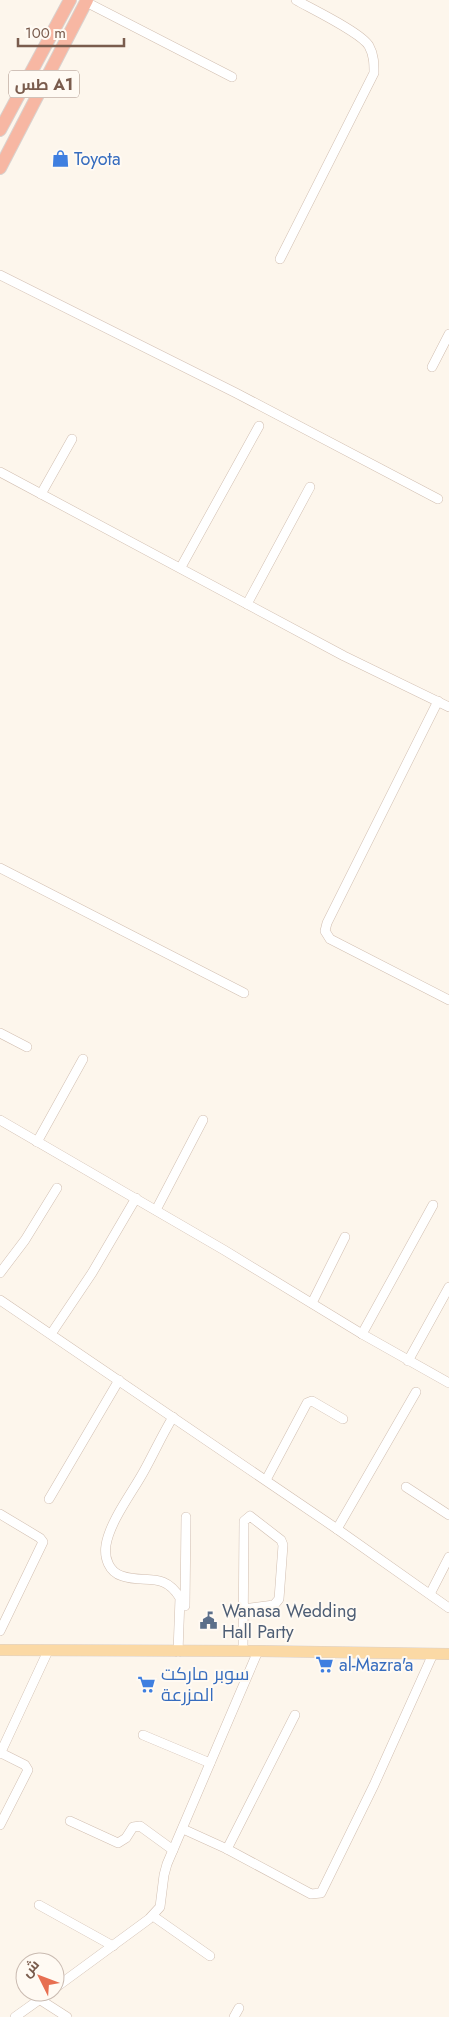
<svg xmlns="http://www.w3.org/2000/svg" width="449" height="2017" font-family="Jost,Cairo,sans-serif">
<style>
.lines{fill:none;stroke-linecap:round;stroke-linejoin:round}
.minor-casing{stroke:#d1beb0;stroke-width:10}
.major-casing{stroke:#dad1cd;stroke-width:12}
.highway-casing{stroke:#dad1cd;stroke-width:14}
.minor{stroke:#fff;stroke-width:9}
.major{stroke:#fbd9a5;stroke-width:11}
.highway{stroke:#f7b7a3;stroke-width:12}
.labels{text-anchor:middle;stroke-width:4;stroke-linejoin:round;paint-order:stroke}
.shield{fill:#fffaf3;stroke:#a28b7f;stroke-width:1}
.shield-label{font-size:16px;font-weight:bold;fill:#7a5c4d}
.shop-label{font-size:18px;fill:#366cbe;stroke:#fffaf3;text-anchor:start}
.service-label{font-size:18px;fill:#4e5e75;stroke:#fffaf3;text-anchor:start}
</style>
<rect width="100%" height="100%" fill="#fdf6ec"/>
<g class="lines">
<defs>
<g id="minor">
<path d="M86 2 232 77"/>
<path d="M280 259 374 73C374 64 374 55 369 46 362 33 312 9 296 0"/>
<path d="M0 275 236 393 438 499"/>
<path d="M432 367 449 334"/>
<path d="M0 472 344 656 449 707"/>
<path d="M41 494 72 439"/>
<path d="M181 567 259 426"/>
<path d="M247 604 310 487"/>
<path d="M438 701 327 923 325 931 330 939 449 1000"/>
<path d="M0 868 244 993"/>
<path d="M0 1033 27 1047"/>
<path d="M0 1120 224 1250 362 1334 449 1383"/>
<path d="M37 1142 83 1059"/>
<path d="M156 1210 203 1120"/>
<path d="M0 1273 25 1240 57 1188"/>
<path d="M0 1300 337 1529 449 1608"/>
<path d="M312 1303 345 1237"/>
<path d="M51 1334 92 1273 136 1198"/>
<path d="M362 1334 433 1205"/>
<path d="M408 1361 449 1287"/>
<path d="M173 1417C162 1435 154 1453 144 1471 132 1493 110 1521 106 1545 104 1558 109 1572 122 1576 145 1584 164 1571 180 1598L178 1652"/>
<path d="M266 1480 307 1403 312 1401 343 1419"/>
<path d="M406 1487 449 1515"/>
<path d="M49 1499 119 1380"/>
<path d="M0 1514 40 1538 43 1542 0 1631"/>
<path d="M337 1529 416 1392"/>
<path d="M430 1594 449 1557"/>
<path d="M185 1606 186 1517"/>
<path d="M243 1651 244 1521 250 1516 281 1540 283 1545 279 1599 274 1605 243 1609"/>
<path d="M143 1735 210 1763"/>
<path d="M0 1754 48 1651"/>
<path d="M70 1821 118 1843 126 1838 133 1827 140 1826 173 1850"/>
<path d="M0 1825 28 1770 25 1765 1 1753"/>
<path d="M183 1829 227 1849 311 1894 321 1893 374 1785 433 1654"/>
<path d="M227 1849 295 1715"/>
<path d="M39 1905 113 1946"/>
<path d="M153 1916 210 1956"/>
<path d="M55 1988 149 1919 160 1907 164 1875 167 1864 258 1651"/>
<path d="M39 1999 67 2017"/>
<path d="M15 2017 50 1992"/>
<path d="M234 2017 239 2008"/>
</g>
<path id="major" d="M0 1650 258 1651 449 1654"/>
<g id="highway">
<path d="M0 130 70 0"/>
<path d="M0 168 87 0"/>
</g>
</defs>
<!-- minor casing -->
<use href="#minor" class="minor-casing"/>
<!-- major casing -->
<use href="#major" class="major-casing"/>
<!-- highway casing -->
<use href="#highway" class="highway-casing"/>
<!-- minor -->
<use href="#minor" class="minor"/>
<!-- major -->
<use href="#major" class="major"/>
<!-- highway -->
<use href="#highway" class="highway"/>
</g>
<!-- icons -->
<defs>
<symbol id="shop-bare" viewBox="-9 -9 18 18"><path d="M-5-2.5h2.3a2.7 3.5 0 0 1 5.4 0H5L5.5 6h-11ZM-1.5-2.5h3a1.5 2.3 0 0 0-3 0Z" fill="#3f7fe0" stroke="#fffaf3" stroke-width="2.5" paint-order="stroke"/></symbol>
<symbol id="civic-bare" viewBox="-9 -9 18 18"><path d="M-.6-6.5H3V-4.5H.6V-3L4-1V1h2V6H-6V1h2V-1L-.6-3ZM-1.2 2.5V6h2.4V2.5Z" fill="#5c6f8a" stroke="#fffaf3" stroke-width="2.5" paint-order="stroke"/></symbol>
<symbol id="supermarket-bare" viewBox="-9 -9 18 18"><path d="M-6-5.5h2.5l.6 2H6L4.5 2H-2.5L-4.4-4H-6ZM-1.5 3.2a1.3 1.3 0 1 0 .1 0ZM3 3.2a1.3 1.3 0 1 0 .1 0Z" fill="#3f7fe0" stroke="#fffaf3" stroke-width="2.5" paint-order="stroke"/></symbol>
</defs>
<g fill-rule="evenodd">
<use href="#shop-bare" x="48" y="146" width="25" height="25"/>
<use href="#civic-bare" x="196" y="1608" width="25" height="25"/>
<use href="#supermarket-bare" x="312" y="1652" width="25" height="25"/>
<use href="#supermarket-bare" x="134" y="1672" width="25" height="25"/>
</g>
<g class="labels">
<!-- shield labels -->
<rect class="shield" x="9" y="70.5" width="70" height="27" rx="4"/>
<g class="shield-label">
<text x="44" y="90">طس A1</text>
</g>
<!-- shop labels -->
<g class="shop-label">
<text x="74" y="165">Toyota</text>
<text x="339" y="1671">al-Mazra'a</text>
<text x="161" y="1680">سوبر ماركت<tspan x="161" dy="21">المزرعة</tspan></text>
</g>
<!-- service labels -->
<g class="service-label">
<text x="222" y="1617">Wanasa Wedding<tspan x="222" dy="21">Hall Party</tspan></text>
</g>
</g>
<!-- north arrow -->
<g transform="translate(40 1977) rotate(312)"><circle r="24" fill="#fffaf3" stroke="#cabbb1"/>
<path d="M0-4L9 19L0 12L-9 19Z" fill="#e76f51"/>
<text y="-8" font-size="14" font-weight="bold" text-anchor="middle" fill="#7a5c4d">ش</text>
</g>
<!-- scale -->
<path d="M18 38v8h106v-8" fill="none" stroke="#7a5c4d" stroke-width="2.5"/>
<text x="25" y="38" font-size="15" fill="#7a5c4d" stroke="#fffaf3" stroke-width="4" paint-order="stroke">100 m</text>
</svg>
